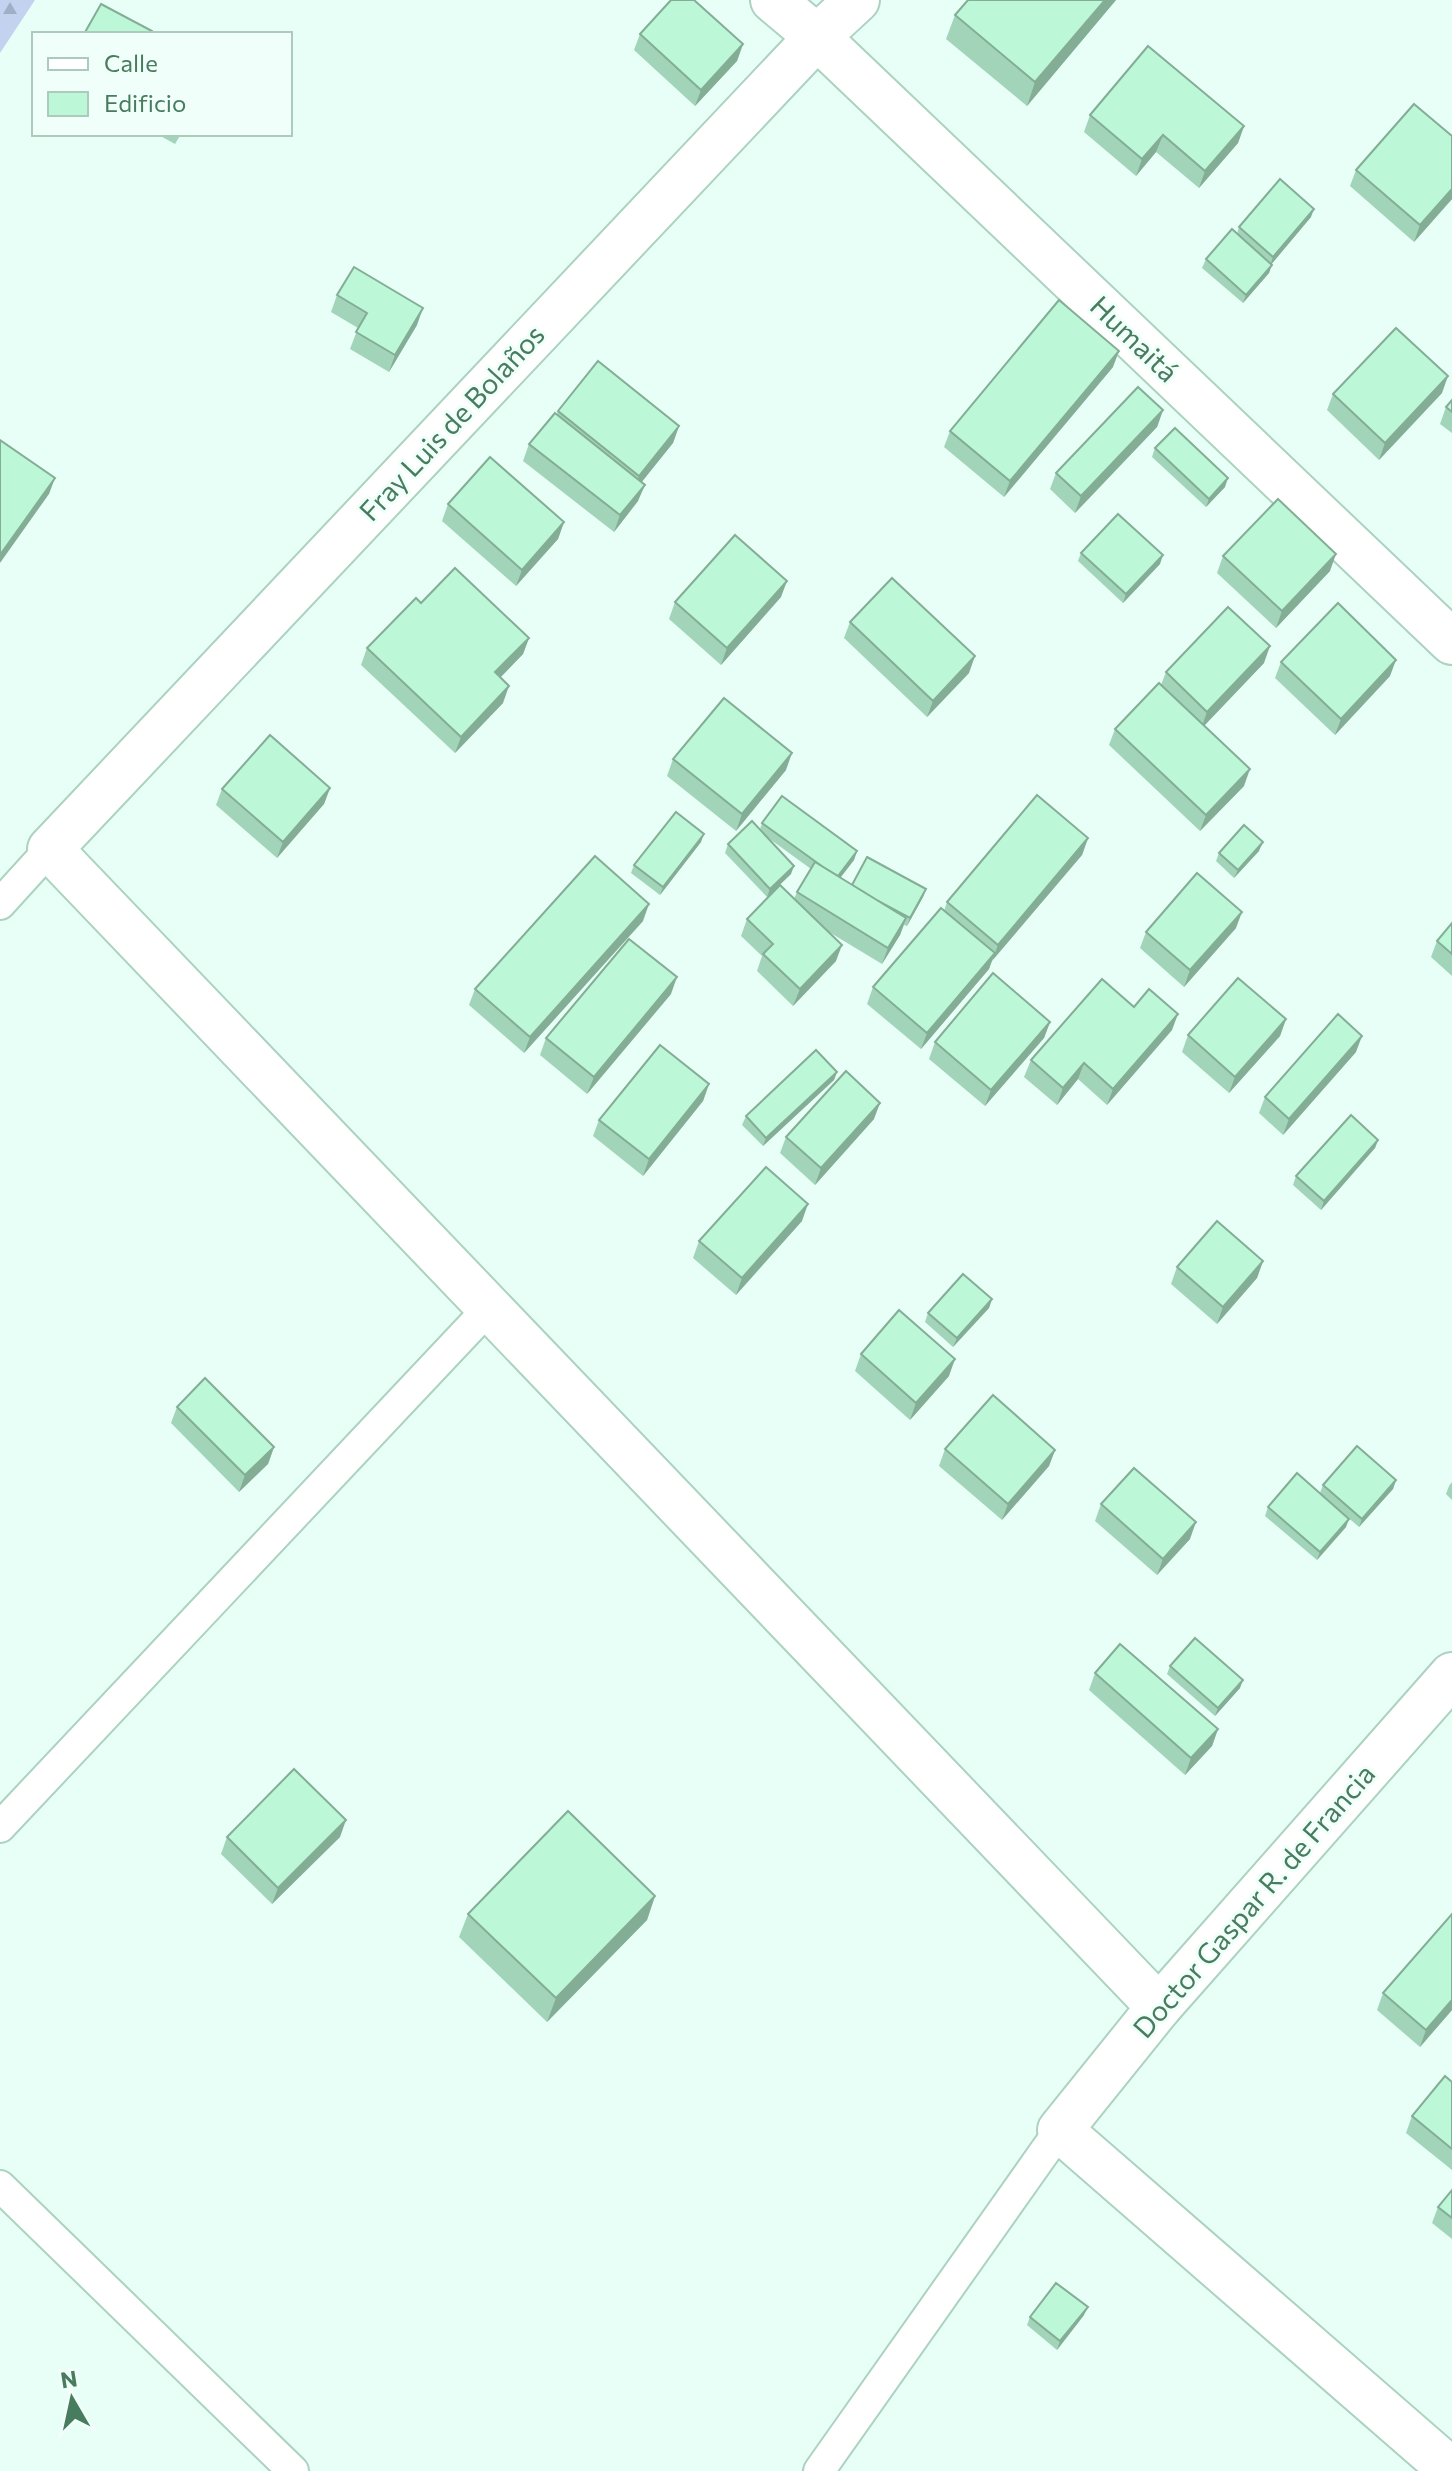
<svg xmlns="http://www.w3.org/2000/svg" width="1452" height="2471" font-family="Commissioner,sans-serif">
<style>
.forest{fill:url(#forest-firs)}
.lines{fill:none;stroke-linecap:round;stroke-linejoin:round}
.lane-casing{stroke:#abd3bf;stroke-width:34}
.street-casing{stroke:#abd3bf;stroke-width:48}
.lane{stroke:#fff;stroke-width:30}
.street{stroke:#fff;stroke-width:44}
.wall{fill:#a2d4b9}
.shaded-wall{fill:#84ad96}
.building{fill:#bcf7d7;stroke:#84ad96;stroke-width:2}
.labels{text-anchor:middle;stroke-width:6;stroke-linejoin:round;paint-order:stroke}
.street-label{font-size:28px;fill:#487c5e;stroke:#f0fffa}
</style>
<defs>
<pattern id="forest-firs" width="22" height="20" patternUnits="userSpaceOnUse" patternTransform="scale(2)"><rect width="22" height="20" fill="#c3d2ef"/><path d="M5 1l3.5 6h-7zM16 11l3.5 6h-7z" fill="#a0afc5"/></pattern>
</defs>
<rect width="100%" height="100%" fill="#e7fff7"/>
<!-- forest -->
<path class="forest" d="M0 0H35L0 53Z"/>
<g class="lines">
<defs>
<g id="lane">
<path d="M0 904 50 849"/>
<path d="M0 1827 489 1308"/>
<path d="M0 2186 293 2471"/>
<path d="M819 2471 1060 2130"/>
</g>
<g id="street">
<path d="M773 0 817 37 1452 642"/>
<path d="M857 0 817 37 50 849 1159 2007"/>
<path d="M1452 2471 1060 2130 1159 2007 1452 1675"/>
</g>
</defs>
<!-- lane casing -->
<use href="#lane" class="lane-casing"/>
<!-- street casing -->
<use href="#street" class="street-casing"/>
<!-- lane -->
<use href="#lane" class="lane"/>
<!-- street -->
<use href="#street" class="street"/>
</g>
<!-- wall -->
<g class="wall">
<path d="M968 0H1116L1027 106 946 39 955 15Z"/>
<path d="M640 34 743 44 737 61 695 106 634 50Z"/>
<path d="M1090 115 1244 126 1238 143 1199 188 1156 152 1136 176 1084 132Z"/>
<path d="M157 134H181L175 144Z"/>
<path d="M1356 170 1452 199 1414 242 1350 186Z"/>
<path d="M1311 217 1271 264 1269 273 1243 303 1202 268 1206 259 1237 234 1239 227Z"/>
<path d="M337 295 417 325 389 372 350 349 358 328 331 312Z"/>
<path d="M1113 367 1004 497 944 447 950 431Z"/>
<path d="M1442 393 1379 460 1327 410 1333 394Z"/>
<path d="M1452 400V433L1440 424 1446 407Z"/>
<path d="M1163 410 1157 427 1075 513 1050 489 1056 473Z"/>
<path d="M558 411 679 426 673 443 641 482 638 501 614 532 523 461 529 444 557 414Z"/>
<path d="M1155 448 1225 487 1206 507 1152 457Z"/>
<path d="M448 504 564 522 558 539 516 586 442 521Z"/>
<path d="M1081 553 1160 564 1123 603 1078 561Z"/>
<path d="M1223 556 1330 571 1276 628 1217 573Z"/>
<path d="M781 597 721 665 669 619 675 602Z"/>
<path d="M421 603 529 638 523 654 500 678 503 703 455 753 361 665 367 648Z"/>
<path d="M850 622 969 673 927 717 844 638Z"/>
<path d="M1281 662 1390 676 1335 735 1275 678Z"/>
<path d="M1264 663 1204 726 1244 786 1200 831 1109 745 1115 729 1161 685 1166 672Z"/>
<path d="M673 759 786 770 736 831 667 776Z"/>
<path d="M330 788 324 804 277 858 216 805 222 789Z"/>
<path d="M762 823 857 851 854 860 840 878 852 885 926 889 923 897 907 926 904 925 900 935 882 964 829 932 836 961 793 1006 757 971 762 956 741 936 747 919 794 899 797 892 811 869 767 837 791 874 767 897 725 853 728 844 760 829Z"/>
<path d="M1088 838 1082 855 991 961 989 969 921 1049 867 1004 873 987 944 911 947 902Z"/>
<path d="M701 842 660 895 631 873 634 865Z"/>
<path d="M1259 851 1234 878 1216 861 1219 853Z"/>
<path d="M643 921 524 1053 469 1005 475 989Z"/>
<path d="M1452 923V976L1431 957 1437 941Z"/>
<path d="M1236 928 1184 987 1140 948 1146 932Z"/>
<path d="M671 994 587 1094 540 1055 546 1038Z"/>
<path d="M1134 1007 1172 1030 1107 1105 1078 1079 1057 1105 1024 1077 1031 1060Z"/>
<path d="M1286 1019 1280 1036 1229 1093 1182 1052 1188 1035Z"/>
<path d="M1050 1022 1044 1038 985 1106 929 1059 935 1042Z"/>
<path d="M1356 1052 1283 1135 1259 1113 1265 1097Z"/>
<path d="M837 1072 834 1080 763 1146 742 1125 746 1116Z"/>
<path d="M709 1084 703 1101 643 1176 593 1136 599 1120Z"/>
<path d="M874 1119 815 1185 780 1153 786 1137Z"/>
<path d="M1378 1140 1375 1148 1321 1210 1293 1185 1296 1176Z"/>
<path d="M802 1221 736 1295 693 1258 699 1241Z"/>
<path d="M1263 1261 1257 1278 1217 1324 1171 1284 1177 1267Z"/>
<path d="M992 1299 989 1308 953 1347 925 1322 928 1313Z"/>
<path d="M861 1354 949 1376 910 1420 855 1371Z"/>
<path d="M177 1407 274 1447 268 1464 239 1492 171 1423Z"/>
<path d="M945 1449 1055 1450 1049 1466 1002 1520 939 1466Z"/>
<path d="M1396 1480 1393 1489 1359 1527 1344 1514 1346 1527 1317 1560 1265 1516 1268 1507 1320 1493 1323 1485Z"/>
<path d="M1452 1482V1500L1446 1494 1449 1486Z"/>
<path d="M1101 1504 1190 1539 1157 1575 1095 1521Z"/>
<path d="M1170 1666 1240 1688 1215 1716 1167 1674Z"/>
<path d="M1095 1673 1218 1729 1212 1746 1185 1775 1089 1690Z"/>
<path d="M227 1837H340L272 1904 221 1854Z"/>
<path d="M655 1896 647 1920 547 2022 459 1937 468 1914Z"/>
<path d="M1383 1993 1452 2010 1420 2047 1377 2010Z"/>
<path d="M1452 2082V2170L1406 2133 1412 2116Z"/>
<path d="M1452 2190V2239L1432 2223 1438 2207Z"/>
<path d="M1084 2315 1057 2350 1027 2325 1030 2317Z"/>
</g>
<!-- shaded-wall -->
<g class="shaded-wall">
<path d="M1105 0H1116L1027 106 1035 82Z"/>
<path d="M743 44 737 61 695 106 701 90Z"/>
<path d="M1244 126 1238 143 1199 188 1205 171Z"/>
<path d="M1163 135 1156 152 1136 176 1142 159Z"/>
<path d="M1452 189V199L1414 242 1420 225Z"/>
<path d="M1314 209 1311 217 1270 266 1273 257Z"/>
<path d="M1272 265 1269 273 1243 303 1246 295Z"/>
<path d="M423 308 417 325 389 372 395 355Z"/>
<path d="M1119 351 1113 367 1004 497 1010 481Z"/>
<path d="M1448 376 1442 393 1379 460 1385 443Z"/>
<path d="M1163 410 1157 427 1075 513 1081 496Z"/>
<path d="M679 426 673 443 633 493 639 476Z"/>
<path d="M55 478 49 494 0 563V555Z"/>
<path d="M1228 478 1225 487 1206 507 1209 499Z"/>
<path d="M645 485 638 501 614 532 620 515Z"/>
<path d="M564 522 558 539 516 586 522 570Z"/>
<path d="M1336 554 1330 571 1276 628 1282 611Z"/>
<path d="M1163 555 1160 564 1123 603 1126 594Z"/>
<path d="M787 581 781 597 721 665 727 648Z"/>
<path d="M529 638 523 654 489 689 495 672Z"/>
<path d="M1270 646 1264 663 1201 729 1207 712Z"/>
<path d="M975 656 969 673 927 717 933 701Z"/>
<path d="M1396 660 1390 676 1335 735 1341 719Z"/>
<path d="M509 686 503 703 455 753 461 737Z"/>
<path d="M792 753 786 770 736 831 742 814Z"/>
<path d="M1250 769 1244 786 1200 831 1206 815Z"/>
<path d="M330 788 324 804 277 858 283 842Z"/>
<path d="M704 834 701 842 660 895 663 887Z"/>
<path d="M1088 838 1082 855 992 961 998 945Z"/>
<path d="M1263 842 1259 851 1234 878 1238 870Z"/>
<path d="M857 851 854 860 834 886 837 877Z"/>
<path d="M794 866 791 874 767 897 770 889Z"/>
<path d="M926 889 923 897 907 926 910 918Z"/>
<path d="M649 904 643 921 524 1053 530 1037Z"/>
<path d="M1242 912 1236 928 1184 987 1190 970Z"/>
<path d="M906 918 900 935 882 964 888 948Z"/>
<path d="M842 945 836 961 793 1006 800 989Z"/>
<path d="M995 953 989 969 921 1049 927 1033Z"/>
<path d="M677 977 671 994 587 1094 594 1077Z"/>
<path d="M1178 1014 1172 1030 1107 1105 1113 1089Z"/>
<path d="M1286 1019 1280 1036 1229 1093 1235 1077Z"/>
<path d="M1050 1022 1044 1038 985 1106 991 1090Z"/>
<path d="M1362 1036 1356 1052 1283 1135 1289 1119Z"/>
<path d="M1084 1063 1078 1079 1057 1105 1063 1088Z"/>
<path d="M837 1072 834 1080 763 1146 766 1138Z"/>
<path d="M709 1084 703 1101 643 1176 649 1159Z"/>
<path d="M880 1103 874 1119 815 1185 821 1168Z"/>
<path d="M1378 1140 1375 1148 1321 1210 1324 1201Z"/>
<path d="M808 1204 802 1221 736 1295 742 1278Z"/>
<path d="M1263 1261 1257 1278 1217 1324 1223 1307Z"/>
<path d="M992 1299 989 1308 953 1347 957 1338Z"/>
<path d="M955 1359 949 1376 910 1420 916 1403Z"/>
<path d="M274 1447 268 1464 239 1492 245 1475Z"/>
<path d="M1055 1450 1049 1466 1002 1520 1008 1504Z"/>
<path d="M1396 1480 1393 1489 1359 1527 1362 1519Z"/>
<path d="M1349 1519 1346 1527 1317 1560 1320 1552Z"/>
<path d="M1196 1522 1190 1539 1157 1575 1163 1559Z"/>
<path d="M1243 1680 1240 1688 1215 1716 1218 1708Z"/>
<path d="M1218 1729 1212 1746 1185 1775 1191 1758Z"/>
<path d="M346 1820 340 1837 272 1904 278 1888Z"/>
<path d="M655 1896 647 1920 547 2022 556 1998Z"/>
<path d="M1452 2000V2010L1420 2047 1426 2030Z"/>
<path d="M1088 2307 1084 2315 1057 2350 1060 2341Z"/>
</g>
<!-- building -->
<g class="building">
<path d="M671 0H694L743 44 701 90 640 34Z"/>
<path d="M968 0H1105L1035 82 955 15Z"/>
<path d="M101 4 152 31 151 34H84Z"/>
<path d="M1148 46 1244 126 1205 171 1163 135 1142 159 1090 115Z"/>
<path d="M1414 104 1452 136V189L1420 225 1356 170Z"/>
<path d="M1280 179 1314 209 1273 257 1239 227Z"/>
<path d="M1232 229 1272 265 1246 295 1206 259Z"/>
<path d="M354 267 423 308 395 355 356 332 367 313 337 295Z"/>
<path d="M1059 300 1119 351 1010 481 950 431Z"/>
<path d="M1396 328 1448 376 1385 443 1333 394Z"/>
<path d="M598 361 679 426 639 476 558 411Z"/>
<path d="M1138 387 1163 410 1081 496 1056 473Z"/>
<path d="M1452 400V412L1446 407Z"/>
<path d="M555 413 645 485 620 515 529 444Z"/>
<path d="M1175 428 1228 478 1209 499 1155 448Z"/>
<path d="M0 440 55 478 0 555Z"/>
<path d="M490 457 564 522 522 570 448 504Z"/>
<path d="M1278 499 1336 554 1282 611 1223 556Z"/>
<path d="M1118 514 1163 555 1126 594 1081 553Z"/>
<path d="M735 535 787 581 727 648 675 602Z"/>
<path d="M455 568 529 638 495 672 509 686 461 737 367 648 416 598 421 603Z"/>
<path d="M892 578 975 656 933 701 850 622Z"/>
<path d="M1338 603 1396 660 1341 719 1281 662Z"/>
<path d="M1228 607 1270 646 1207 712 1166 672Z"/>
<path d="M1159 683 1250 769 1206 815 1115 729Z"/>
<path d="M724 698 792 753 742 814 673 759Z"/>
<path d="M270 735 330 788 283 842 222 789Z"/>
<path d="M1037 795 1088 838 998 945 947 902Z"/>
<path d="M782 796 857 851 838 876 823 867 762 823Z"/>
<path d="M676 812 704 834 663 887 634 865Z"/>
<path d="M752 821 794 866 770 889 728 844Z"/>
<path d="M1244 825 1263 842 1238 870 1219 853Z"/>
<path d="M595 856 649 904 530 1037 475 989Z"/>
<path d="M867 857 926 889 910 918 878 901 852 885Z"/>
<path d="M815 862 906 918 888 948 797 892Z"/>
<path d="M1197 873 1242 912 1190 970 1146 932Z"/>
<path d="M780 885 842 945 800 989 763 954 773 944 747 919Z"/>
<path d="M941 908 995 953 927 1033 873 987Z"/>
<path d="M1452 923V954L1437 941Z"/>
<path d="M629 939 677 977 594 1077 546 1038Z"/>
<path d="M993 973 1050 1022 991 1090 935 1042Z"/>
<path d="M1238 978 1286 1019 1235 1077 1188 1035Z"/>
<path d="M1102 979 1134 1007 1149 989 1178 1014 1113 1089 1084 1063 1063 1088 1031 1060Z"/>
<path d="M1338 1014 1362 1036 1289 1119 1265 1097Z"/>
<path d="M660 1045 709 1084 649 1159 599 1120Z"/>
<path d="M816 1050 837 1072 766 1138 746 1116Z"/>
<path d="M846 1071 880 1103 821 1168 786 1137Z"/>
<path d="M1351 1115 1378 1140 1324 1201 1296 1176Z"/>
<path d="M766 1167 808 1204 742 1278 699 1241Z"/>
<path d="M1217 1221 1263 1261 1223 1307 1177 1267Z"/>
<path d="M963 1274 992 1299 957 1338 928 1313Z"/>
<path d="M899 1310 955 1359 916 1403 861 1354Z"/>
<path d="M205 1378 274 1447 245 1475 177 1407Z"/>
<path d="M993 1395 1055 1450 1008 1504 945 1449Z"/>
<path d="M1357 1446 1396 1480 1362 1519 1323 1485Z"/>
<path d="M1134 1468 1196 1522 1163 1559 1101 1504Z"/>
<path d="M1297 1473 1349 1519 1320 1552 1268 1507Z"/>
<path d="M1195 1638 1243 1680 1218 1708 1170 1666Z"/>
<path d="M1120 1644 1218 1729 1191 1758 1095 1673Z"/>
<path d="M294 1769 346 1820 278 1888 227 1837Z"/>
<path d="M568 1811 655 1896 556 1998 468 1914Z"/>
<path d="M1452 1914V2000L1426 2030 1383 1993Z"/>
<path d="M1445 2076 1452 2082V2149L1412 2116Z"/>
<path d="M1452 2190V2218L1438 2207Z"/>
<path d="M1056 2283 1088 2307 1060 2341 1030 2317Z"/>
</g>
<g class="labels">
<!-- street labels -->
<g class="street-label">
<text transform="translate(1134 339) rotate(44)" y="10">Humaitá</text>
<text transform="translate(452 423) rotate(-47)" y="10">Fray Luis de Bolaños</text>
<text transform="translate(1254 1901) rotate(-49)" y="10">Doctor Gaspar R. de Francia</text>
</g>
</g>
<!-- legend -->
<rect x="32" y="32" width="260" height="104" fill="#f0fffa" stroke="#adcbbc" stroke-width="2"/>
<rect x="48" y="58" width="40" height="12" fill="#ffffff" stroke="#adcbbc" stroke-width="2"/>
<text x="104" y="72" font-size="24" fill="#487c5e">Calle</text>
<rect x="48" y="92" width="40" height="24" fill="#bcf7d7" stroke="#adcbbc" stroke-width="2"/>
<text x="104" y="112" font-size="24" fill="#487c5e">Edificio</text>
<!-- north arrow -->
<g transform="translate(72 2399) rotate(351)" stroke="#f0fffa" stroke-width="6" paint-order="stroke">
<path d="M0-6L14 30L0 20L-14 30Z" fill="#487c5e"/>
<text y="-12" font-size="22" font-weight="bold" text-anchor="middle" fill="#487c5e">N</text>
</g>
</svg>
